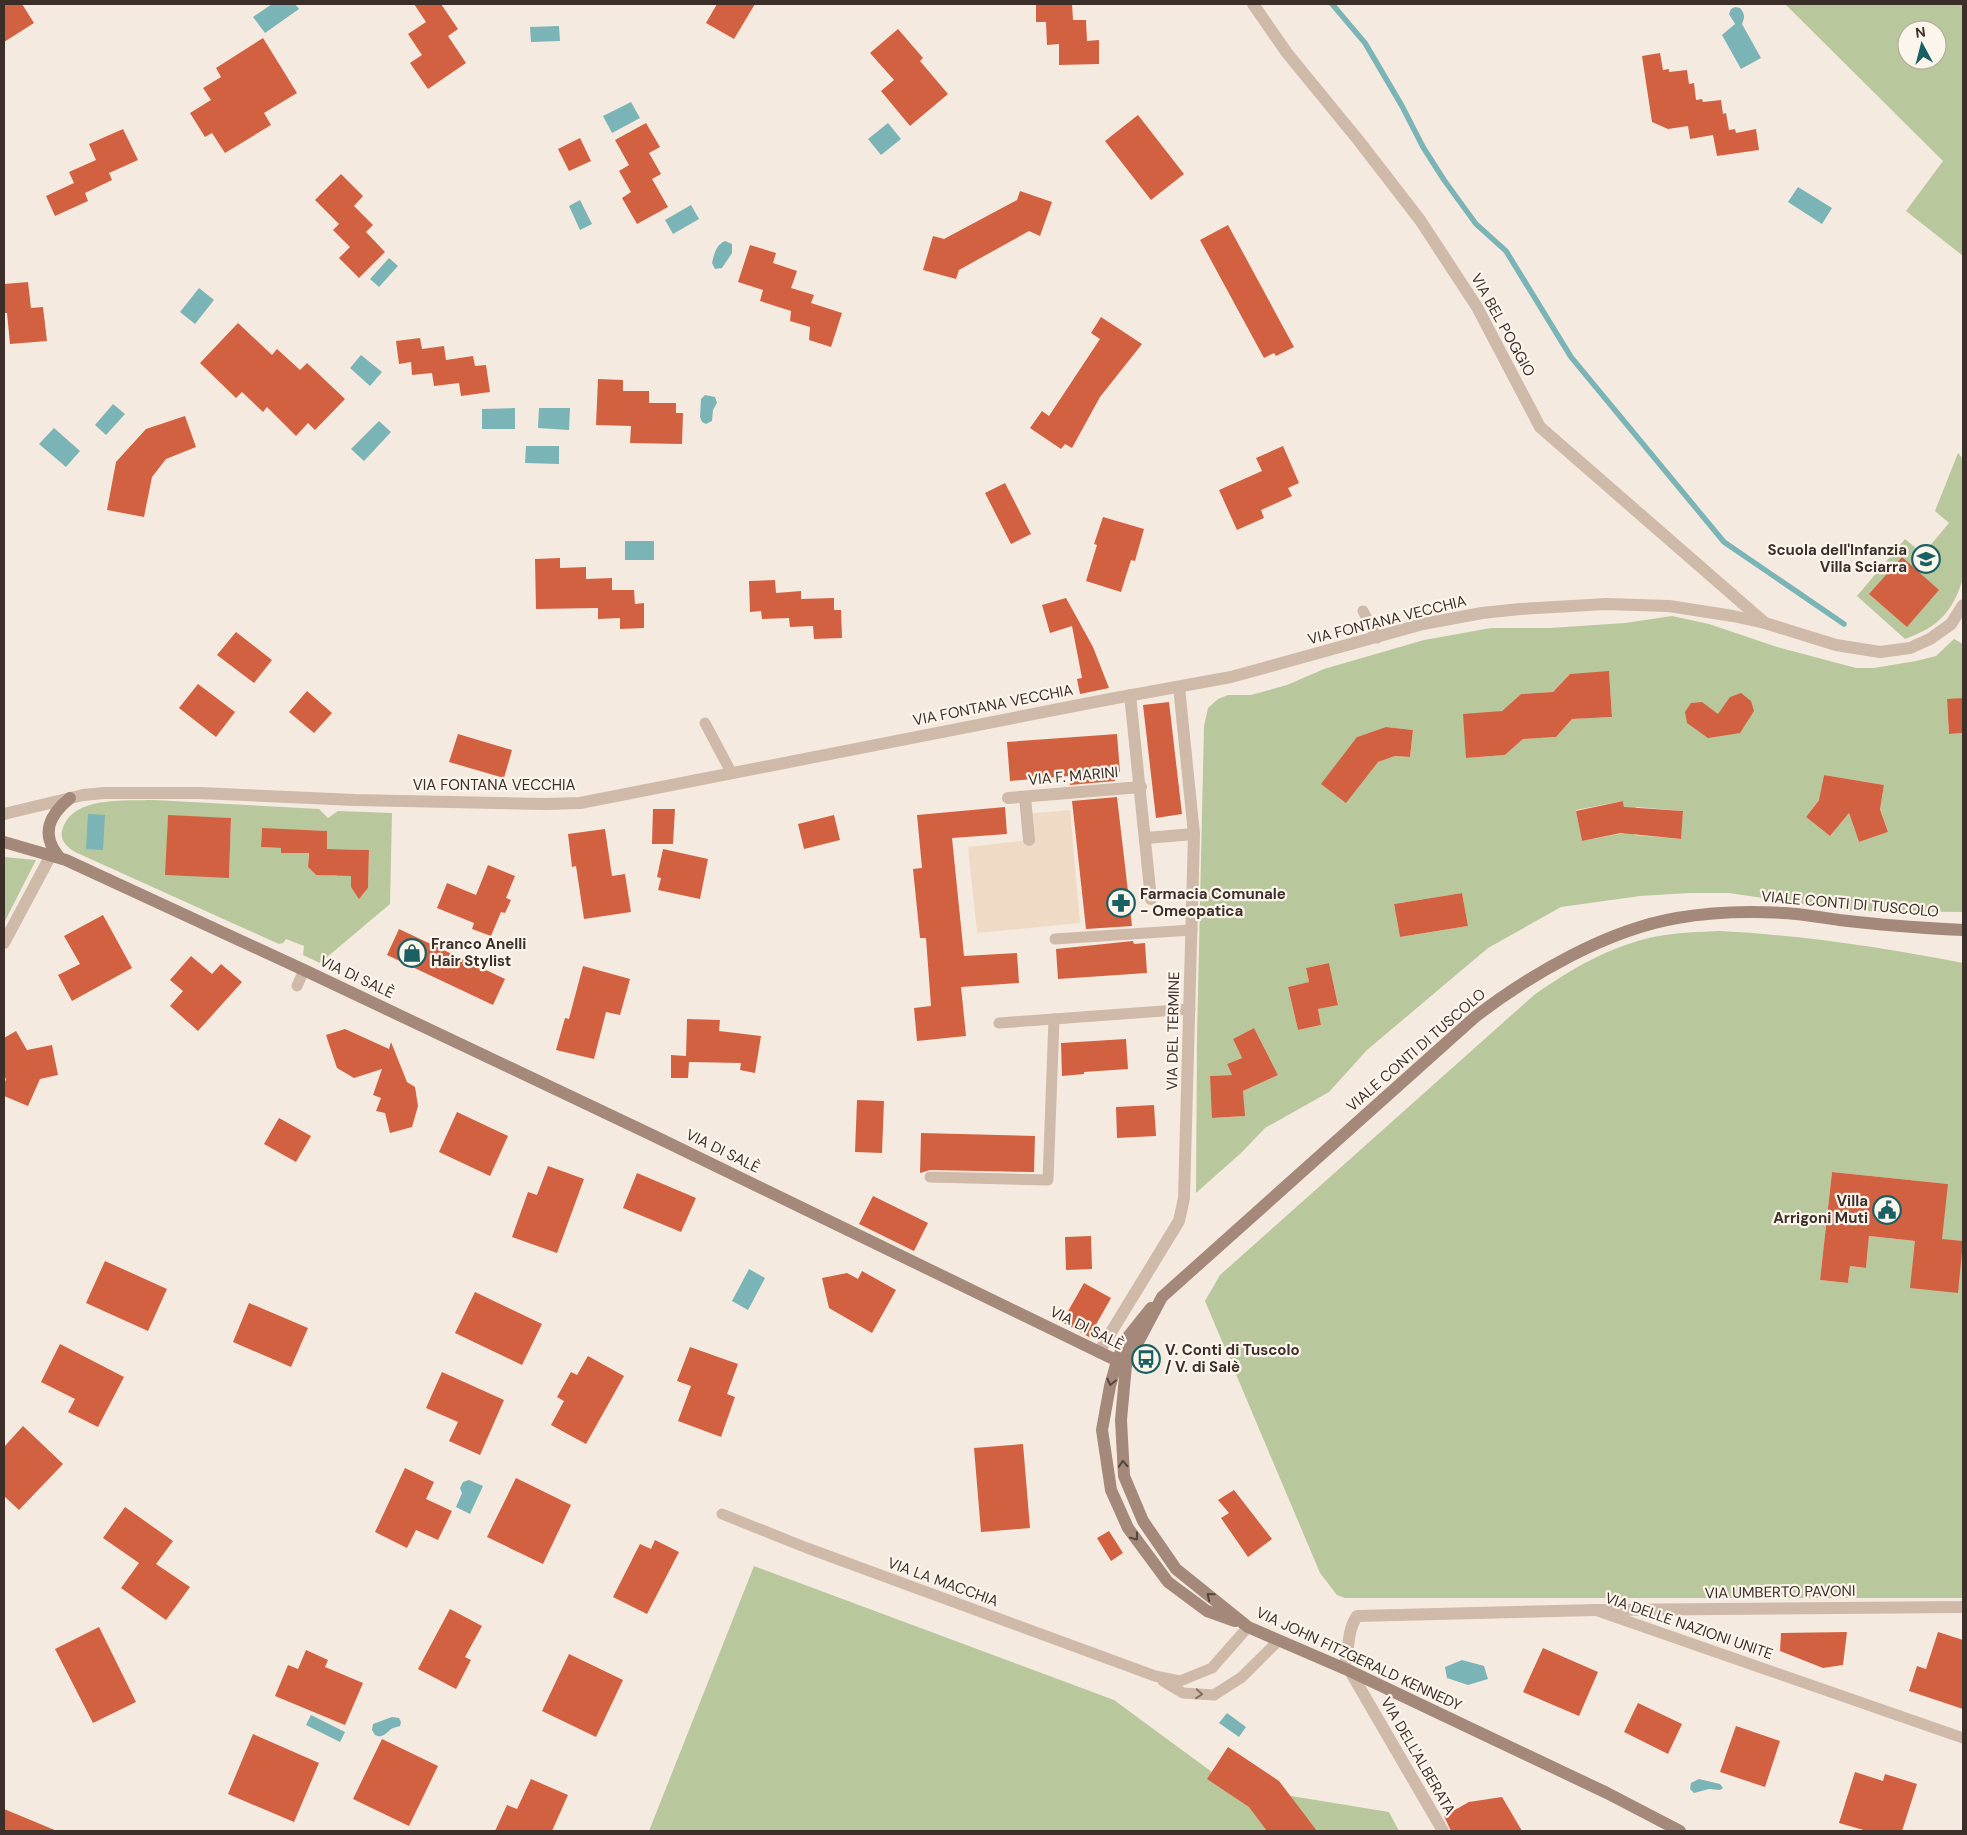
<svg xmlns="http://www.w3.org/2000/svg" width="1967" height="1835" font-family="'DM Sans',sans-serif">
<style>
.green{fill:#b9c79d;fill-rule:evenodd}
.plaza{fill:#efdbc5}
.water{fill:#7bb4b6}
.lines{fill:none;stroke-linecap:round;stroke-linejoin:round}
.stream{stroke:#7bb4b6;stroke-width:5.5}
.building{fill:#d26141}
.service{stroke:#cfbaa9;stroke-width:11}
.minor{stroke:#cfbaa9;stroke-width:12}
.tertiary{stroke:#cfbaa9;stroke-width:12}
.secondary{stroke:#a4887a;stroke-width:12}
.oneway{stroke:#56453d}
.oneway2{stroke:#7e6e63}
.labels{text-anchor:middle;stroke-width:4.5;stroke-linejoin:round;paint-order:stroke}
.street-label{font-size:15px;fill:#3c2f29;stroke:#fcf5ec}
.poi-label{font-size:15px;font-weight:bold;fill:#3c2f29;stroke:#fcf5ec;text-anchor:start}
</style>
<rect width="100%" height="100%" fill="#f5eadf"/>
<!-- green -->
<g class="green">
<path d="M1785 4H1963V256L1906 211 1943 161ZM1907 30H1937V60H1907Z"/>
<path d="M1958 453 1963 459V578C1953 612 1938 627 1905 639L1857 596 1905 539 1923 554 1949 523 1935 511Z"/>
<path d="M1672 616 1709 624 1777 647 1856 668H1874L1916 661 1936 656 1954 639 1963 644V698L1947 700 1949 734 1963 733V912L1852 911 1729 893H1690L1640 896 1561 907 1488 948 1367 1050 1329 1092 1265 1128 1241 1153 1196 1193 1197 1037 1204 726 1208 708 1218 699 1228 695H1251L1287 685 1324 669 1424 640 1491 628H1550L1625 623ZM1609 672 1612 717 1572 719 1556 737 1523 739 1505 755 1466 758 1502 711 1521 694 1553 692 1570 674ZM1386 727 1413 730 1410 757 1395 756 1378 762 1357 737ZM1824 775 1884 785 1880 808 1888 832 1859 842 1849 813 1830 836 1806 817 1820 798ZM1623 801 1629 832 1582 841 1576 810ZM1636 807 1683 811 1680 839 1634 835ZM1462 893 1468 926 1400 937 1394 904ZM1329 963 1338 1004 1318 1009 1321 1025 1298 1030 1288 987 1309 982 1306 968ZM1254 1028 1278 1075 1243 1091 1244 1116 1213 1118 1210 1076 1232 1075 1227 1064 1242 1058 1233 1039Z"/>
<path d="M154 800 319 809 328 818 338 811 392 813 390 904 320 963 303 955 304 946 286 939 283 943 279 944 75 852C67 847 60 841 62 831 70 795 127 801 154 800ZM168 816 231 818 229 877 166 875ZM262 829 327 831 326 875H316L308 867 309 844 281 848 261 847ZM327 849 369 850 368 888 362 895H357L352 865H337V876L326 875Z"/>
<path d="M4 857 36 860 4 923Z"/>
<path d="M1719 931C1801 935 1882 947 1963 963V1598H1345L1337 1595 1320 1573 1205 1301 1220 1275 1534 995C1574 967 1617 942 1665 935 1683 932 1701 932 1719 931ZM1832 1172 1948 1184 1915 1241 1869 1236 1866 1268 1850 1266 1848 1283 1820 1280Z"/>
<path d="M754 1566 1114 1700 1231 1786 1389 1812 1399 1831H649Z"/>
</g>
<!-- plaza -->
<path class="plaza" d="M1070 810 1080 923 977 933 968 847 1028 840 1026 814Z"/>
<!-- water -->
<g class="water">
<path d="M272 4H295L299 9 265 33 253 17Z"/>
<path d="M1735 7 1740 8C1745 14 1745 17 1742 24L1761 58 1741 69 1722 35 1735 24 1729 14 1731 9Z"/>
<path d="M559 26 560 41 531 42 530 27Z"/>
<path d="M631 102 640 118 612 133 603 116Z"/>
<path d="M888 123 901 139 881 155 868 139Z"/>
<path d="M1798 187 1832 208 1822 224 1788 202Z"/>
<path d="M580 200 592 224 580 230 569 206Z"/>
<path d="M691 205 699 219 673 234 665 220Z"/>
<path d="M725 241 732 244V253L722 268 715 269 712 263C714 254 716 245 725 241Z"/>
<path d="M389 258 398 266 379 287 370 279Z"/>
<path d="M199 288 214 300 195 324 180 312Z"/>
<path d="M361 355 382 372 370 386 350 368Z"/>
<path d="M705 395 715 397 717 403 713 410 712 421 706 424 702 422 700 417 701 399Z"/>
<path d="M113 404 125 414 106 435 95 425Z"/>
<path d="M515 408V429H482V409Z"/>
<path d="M539 408H570L569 430 538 428Z"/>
<path d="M379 421 391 432 364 461 351 449Z"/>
<path d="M54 428 80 451 66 467 39 444Z"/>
<path d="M526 446H559V464L525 463Z"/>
<rect x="625" y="541" width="29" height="19"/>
<path d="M88 814 105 815 103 850 86 849Z"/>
<path d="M749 1269 765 1278 748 1310 732 1301Z"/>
<path d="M469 1480 483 1486 470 1514 456 1507 462 1493 460 1488 463 1482Z"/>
<path d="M1462 1660 1484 1666 1488 1679 1468 1685 1447 1678 1445 1667Z"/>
<path d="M1227 1713 1246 1727 1239 1737 1219 1723Z"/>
<path d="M311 1715 345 1732 340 1742 306 1725Z"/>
<path d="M392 1717 399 1718 401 1722 400 1726C397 1727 391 1728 389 1731 384 1735 382 1738 375 1735L372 1730 373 1724Z"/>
<path d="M1699 1779 1720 1784 1723 1788 1720 1790 1709 1789 1694 1793 1690 1789 1691 1783Z"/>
</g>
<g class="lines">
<!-- stream -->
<path class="stream" d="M1332 4 1365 43 1402 106 1423 147 1444 180 1476 224 1506 251 1571 357 1724 542 1844 624"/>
</g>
<!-- building -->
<g class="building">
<path d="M4 4H22L34 23 4 42Z"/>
<path d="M414 4H441L458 29 448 36 466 63 428 89 410 63 422 55 408 34 426 22Z"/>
<path d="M717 4H755L734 39 706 23Z"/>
<path d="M1036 4H1072L1073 20H1086L1087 41 1099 40V64L1059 65V44L1047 45 1046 22H1036Z"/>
<path d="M898 29 923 58 920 61 948 94 910 126 881 91 894 80 870 53Z"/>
<path d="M263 38 297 93 264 113 271 125 225 153 212 133 205 137 190 113 211 100 203 88 221 77 216 68Z"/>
<path d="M1660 53 1663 70 1669 69V72L1687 70 1689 84 1694 83 1696 100 1702 99 1703 102 1721 100 1723 114 1726 113 1729 130 1735 129 1736 133 1756 129 1759 150 1717 156 1713 135 1690 139 1688 126 1668 129 1652 122 1642 56Z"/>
<path d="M1138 115 1184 174 1151 200 1105 141Z"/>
<path d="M646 123 660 147 649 153 661 174 652 179 668 207 637 224 622 198 631 192 619 171 629 165 615 140Z"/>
<path d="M123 129 138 160 109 173 112 180 85 193 88 201 55 216 46 196 74 183 69 172 96 160 89 144Z"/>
<path d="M580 138 591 161 569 171 558 149Z"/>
<path d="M341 174 363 196 354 206 373 225 366 232 385 252 359 278 339 258 350 247 333 230 339 224 315 200Z"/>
<path d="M1020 191 1052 202 1040 236 1029 231 959 270 956 279 923 270 933 236 944 239 1017 200Z"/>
<path d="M1228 225 1294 347 1276 356 1274 353 1264 358 1200 240Z"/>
<path d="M750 245 776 253 773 263 797 271 791 288 814 295 811 303 842 313 831 347 809 340 810 327 790 321 791 311 760 301 763 290 738 282Z"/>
<path d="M28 282 31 308 43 307 47 341 10 344 7 313H4V284Z"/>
<path d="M1101 317 1142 344 1100 397 1072 448 1065 444 1061 449 1030 428 1042 411 1049 416 1100 339 1091 333Z"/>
<path d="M238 323 272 355 277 349 300 370 307 363 345 399 315 430 308 423 296 436 267 407 263 412 242 392 236 398 200 363Z"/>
<path d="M420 338 422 349 444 346 446 360 473 356 475 366 486 365 490 392 461 396 459 383 434 386 432 373 412 375 411 362 399 364 396 341Z"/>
<path d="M598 379 623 380V391H649V403H676V413H683L682 444 630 443 631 426 596 425Z"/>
<path d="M185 416 196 447 166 459 152 477 144 517 107 510 116 462 146 429Z"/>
<path d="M1283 446 1299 483 1288 488 1292 496 1261 510 1264 518 1237 530 1219 490 1262 471 1256 458Z"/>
<path d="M1005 483 1031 534 1011 544 985 493Z"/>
<path d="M1103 517 1144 529 1135 561 1131 560 1121 592 1086 581 1097 545 1094 544Z"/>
<path d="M1902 557 1939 590 1907 627 1869 594Z"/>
<path d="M560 558V568L586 567V579L612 578V590H634L635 604 644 603V628L620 629V618L598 619V608L536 609 535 559Z"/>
<path d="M775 580 776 593 801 591V599L834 598V610H841L842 638 814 639 813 626 790 627 789 618 762 619 761 611 750 612 749 581Z"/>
<path d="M1066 598 1093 647 1109 688 1080 694 1077 679 1082 678 1072 626 1050 633 1042 605Z"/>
<path d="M236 632 272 660 254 683 217 655Z"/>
<path d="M1609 671 1612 717 1572 719 1556 737 1523 739 1505 755 1466 758 1463 714 1502 711 1521 694 1553 692 1570 674Z"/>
<path d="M198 684 235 712 216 737 179 708Z"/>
<path d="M307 691 332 713 314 733 289 712Z"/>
<path d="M1741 693 1751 701 1754 711 1740 733 1708 738 1687 723 1685 712 1691 703 1702 702 1718 714 1730 697Z"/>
<path d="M1963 698V733L1949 734 1947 699Z"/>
<path d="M1169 702 1182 814 1156 818 1143 705Z"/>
<path d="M1386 727 1413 730 1410 757 1395 756 1378 762 1346 803 1321 784 1357 737Z"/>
<path d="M458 734 512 750 504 778 449 762Z"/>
<path d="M1117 734 1120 772 1114 773 1115 781 1070 785 1069 776 1010 781 1007 742Z"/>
<path d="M1824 775 1884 785 1880 809 1888 832 1859 842 1849 813 1830 836 1806 817 1819 800Z"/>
<path d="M1117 797 1132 926 1086 929 1072 801Z"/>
<path d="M1623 801 1624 807 1683 811 1681 839 1621 833 1582 841 1576 811Z"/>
<path d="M1005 807 1007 834 952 838 964 956 1017 953 1019 983 961 987 966 1036 917 1041 914 1008 931 1006 926 938H920L913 869 922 868 917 815Z"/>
<path d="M653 809H675L673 844H652Z"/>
<path d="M168 815 231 818 229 878 165 875Z"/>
<path d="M834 815 840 840 804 849 798 824Z"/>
<path d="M262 828 327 831V849L369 850 368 888 359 899 351 887V876L316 875 308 867 309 853H281V848L261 847Z"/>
<path d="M605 829 612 876 625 874 631 912 584 919 576 866 572 867 568 834Z"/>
<path d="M663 849 708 859 700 899 658 890 661 878 657 877Z"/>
<path d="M488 865 515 876 506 898 511 900 505 913 501 912 491 936 472 929 474 923 437 908 447 883 476 895Z"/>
<path d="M1462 893 1468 926 1400 937 1394 904Z"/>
<path d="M103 915 132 968 72 1001 58 975 80 964 64 936Z"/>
<path d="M399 929 505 979 493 1005 387 955Z"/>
<path d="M1133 941 1134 944 1145 943 1147 973 1058 979 1056 949Z"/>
<path d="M191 956 212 974 221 964 242 982 198 1031 170 1006 183 991 170 980Z"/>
<path d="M1329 963 1338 1005 1318 1009 1321 1025 1298 1030 1288 987 1309 982 1306 968Z"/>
<path d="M583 966 630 979 620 1015 606 1012 594 1059 556 1050 565 1018 569 1019Z"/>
<path d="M687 1019 720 1020 719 1031 761 1036 755 1073 740 1070 741 1063 689 1062 688 1078H671V1055L686 1056Z"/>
<path d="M1254 1028 1278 1075 1243 1091 1245 1116 1212 1118 1210 1076 1232 1075 1227 1064 1242 1058 1233 1039Z"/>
<path d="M345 1029 389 1049 391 1042 407 1082 415 1087 418 1106 412 1127 390 1133 385 1113 376 1111 381 1098 373 1095 382 1069 354 1078 337 1068 326 1035Z"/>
<path d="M16 1031 27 1050 52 1045 58 1075 40 1079 28 1106 4 1096V1084L6 1079 4 1076V1038Z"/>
<path d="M1126 1039 1128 1069 1084 1072V1074L1062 1076 1061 1043Z"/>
<path d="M857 1100 884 1101 882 1153 855 1152Z"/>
<path d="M1154 1105 1156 1136 1117 1138 1116 1107Z"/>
<path d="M457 1112 508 1136 490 1176 439 1152Z"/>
<path d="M279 1118 311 1136 296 1162 264 1144Z"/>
<path d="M921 1133 1035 1136 1034 1172 930 1170 920 1173Z"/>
<path d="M548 1166 584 1179 557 1253 512 1237 528 1192 537 1195Z"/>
<path d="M1832 1172 1948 1184 1942 1239 1963 1241 1958 1293 1910 1288 1915 1241 1869 1236 1866 1268 1850 1266 1848 1283 1820 1280Z"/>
<path d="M637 1173 696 1198 681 1232 623 1208Z"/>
<path d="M873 1196 928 1223 914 1251 859 1224Z"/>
<path d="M1091 1236 1092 1269 1066 1270 1065 1237Z"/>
<path d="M105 1261 167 1289 148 1331 86 1303Z"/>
<path d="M862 1271 896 1290 872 1333 829 1308 822 1278 847 1273 858 1279Z"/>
<path d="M1084 1283 1111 1298 1089 1337 1062 1322Z"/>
<path d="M475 1292 542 1324 522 1365 455 1333Z"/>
<path d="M249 1303 308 1328 291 1367 233 1342Z"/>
<path d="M60 1344 124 1377 98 1427 68 1412 75 1399 41 1382Z"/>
<path d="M690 1347 738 1364 727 1394 735 1397 721 1437 678 1421 691 1386 677 1381Z"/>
<path d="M588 1356 624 1376 586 1444 551 1425 564 1401 557 1397 571 1372 577 1375Z"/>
<path d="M442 1372 504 1400 480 1455 449 1441 458 1422 426 1408Z"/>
<path d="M23 1426 63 1464 19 1510 4 1496V1447Z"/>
<path d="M1023 1444 1030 1528 981 1532 974 1448Z"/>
<path d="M405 1468 434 1482 426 1499 452 1511 438 1540 416 1530 407 1548 375 1532Z"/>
<path d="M516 1478 571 1505 543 1564 487 1537Z"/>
<path d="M1234 1490 1272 1539 1248 1557 1221 1518 1229 1513 1218 1500Z"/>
<path d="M125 1507 173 1541 156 1564 190 1587 166 1620 121 1588 139 1563 103 1538Z"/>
<path d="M1109 1531 1123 1553 1111 1561 1097 1538Z"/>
<path d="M655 1540 679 1552 647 1614 613 1597 640 1544 651 1549Z"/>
<path d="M450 1609 482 1626 465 1657 471 1660 456 1689 418 1669Z"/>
<path d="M99 1627 136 1702 93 1723 55 1649Z"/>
<path d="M1847 1632 1843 1665 1823 1668 1780 1651 1781 1633Z"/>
<path d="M1938 1632 1963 1640V1709L1909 1691 1917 1666 1926 1669Z"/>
<path d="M1543 1648 1598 1672 1579 1716 1523 1692Z"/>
<path d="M306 1650 328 1660 325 1667 363 1683 345 1725 275 1696 288 1665 298 1669Z"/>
<path d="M569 1654 623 1680 596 1737 542 1711Z"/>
<path d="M1638 1703 1682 1724 1668 1754 1624 1732Z"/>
<path d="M1736 1726 1780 1741 1765 1787 1720 1772Z"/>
<path d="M253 1734 319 1763 294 1822 228 1794Z"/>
<path d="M382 1739 438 1766 409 1826 353 1799Z"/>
<path d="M1228 1747 1279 1781 1317 1831H1267L1249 1807 1207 1779Z"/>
<path d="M1855 1772 1883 1781 1885 1774 1917 1784 1902 1831H1867L1839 1823Z"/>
<path d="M531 1779 568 1795 552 1831H495L507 1805 517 1809Z"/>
<path d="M1502 1797 1522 1831H1451L1444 1816 1469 1802Z"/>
<path d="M4 1809 57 1831H4Z"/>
</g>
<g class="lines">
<!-- service -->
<g class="service">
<path d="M1363 611 1377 638"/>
<path d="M705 723 731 772"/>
<path d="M1055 939 1192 930"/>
<path d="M297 986 304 970"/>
<path d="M999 1023 1054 1019"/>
<path d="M930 1177 1048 1180 1054 1019 1190 1009"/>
<path d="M722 1514 807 1548 1155 1676 1180 1681 1212 1668 1248 1627"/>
<path d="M1598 1611 1963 1738"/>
<path d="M1163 1681 1183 1693 1214 1695 1242 1677 1279 1640"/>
</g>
<!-- minor -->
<g class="minor">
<path d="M1253 4 1287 53 1359 141 1420 220 1477 307 1540 427 1765 623"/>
<path d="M1130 695 1151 899"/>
<path d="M1025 797 1029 840"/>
<path d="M1008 798 1141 787"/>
<path d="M1146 838 1194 834"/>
<path d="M4 943 51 855"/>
<path d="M1099 1352 1179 1221 1184 1198 1194 834 1179 687"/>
<path d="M1344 1668C1350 1651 1346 1632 1357 1616L1596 1610 1963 1607"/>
<path d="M1350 1671 1443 1831"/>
</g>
<!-- tertiary -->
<path class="tertiary" d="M4 814 83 795 104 793H199L355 800 546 804 580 803 1105 700 1231 677 1423 624 1482 613 1520 609 1606 604 1669 606 1733 616 1765 623 1836 645 1880 652 1910 648 1930 639 1951 624 1963 605"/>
<!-- secondary -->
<g class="secondary">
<path d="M4 842 66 860 304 970 652 1135 1126 1365"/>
<path d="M59 857C40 834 49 815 70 798"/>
<path d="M1151 1308 1127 1338 1117 1361 1110 1386 1102 1430 1111 1490 1128 1528 1168 1582 1207 1611 1235 1621"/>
<path d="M1680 1831 1607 1793 1350 1671 1248 1627 1176 1569 1143 1521 1124 1476 1121 1420 1126 1365 1162 1297 1475 1017C1531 974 1607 930 1677 918 1712 912 1748 911 1783 913 1802 914 1820 917 1839 920 1880 925 1922 928 1963 930"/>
</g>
</g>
<!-- one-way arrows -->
<defs><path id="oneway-chevron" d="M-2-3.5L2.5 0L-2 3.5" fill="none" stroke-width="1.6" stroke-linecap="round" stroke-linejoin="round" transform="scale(1.25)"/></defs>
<g class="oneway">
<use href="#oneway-chevron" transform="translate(1111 1382) rotate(103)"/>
<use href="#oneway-chevron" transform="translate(1123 1464) rotate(-93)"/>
<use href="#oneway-chevron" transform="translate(1135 1537) rotate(53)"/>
<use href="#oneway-chevron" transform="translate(1210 1596) rotate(-141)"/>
</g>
<use class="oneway2" href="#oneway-chevron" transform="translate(1199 1694) rotate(5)"/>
<!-- icons -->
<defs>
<symbol id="school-ring" viewBox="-11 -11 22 22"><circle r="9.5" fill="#fcf5ec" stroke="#1a5f62" stroke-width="1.5"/><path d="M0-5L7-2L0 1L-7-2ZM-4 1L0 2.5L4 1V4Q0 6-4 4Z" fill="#1a5f62"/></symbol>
<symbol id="pharmacy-ring" viewBox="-11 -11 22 22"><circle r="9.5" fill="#fcf5ec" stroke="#1a5f62" stroke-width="1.5"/><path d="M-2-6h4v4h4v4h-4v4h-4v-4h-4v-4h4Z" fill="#1a5f62"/></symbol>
<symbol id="shop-ring" viewBox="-11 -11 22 22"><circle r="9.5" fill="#fcf5ec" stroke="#1a5f62" stroke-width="1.5"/><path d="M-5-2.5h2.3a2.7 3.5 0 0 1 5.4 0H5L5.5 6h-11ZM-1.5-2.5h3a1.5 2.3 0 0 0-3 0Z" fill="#1a5f62"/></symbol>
<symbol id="civic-ring" viewBox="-11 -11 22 22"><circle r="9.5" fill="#fcf5ec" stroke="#1a5f62" stroke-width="1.5"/><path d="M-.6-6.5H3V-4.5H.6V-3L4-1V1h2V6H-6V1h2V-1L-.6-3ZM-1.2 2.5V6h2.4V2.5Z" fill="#1a5f62"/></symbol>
<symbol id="bus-ring" viewBox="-11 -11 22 22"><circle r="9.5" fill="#fcf5ec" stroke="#1a5f62" stroke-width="1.5"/><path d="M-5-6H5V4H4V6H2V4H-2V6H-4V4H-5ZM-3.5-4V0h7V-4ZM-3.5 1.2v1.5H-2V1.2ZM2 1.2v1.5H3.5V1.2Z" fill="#1a5f62"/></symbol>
</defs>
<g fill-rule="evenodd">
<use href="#school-ring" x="1910" y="543" width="32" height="32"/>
<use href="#pharmacy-ring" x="1105" y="887" width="32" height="32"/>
<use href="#shop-ring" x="396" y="937" width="32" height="32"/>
<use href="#civic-ring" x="1871" y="1194" width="32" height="32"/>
<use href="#bus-ring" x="1130" y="1343" width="32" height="32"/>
</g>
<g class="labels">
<!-- street labels -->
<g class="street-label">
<text transform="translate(1503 325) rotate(61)" y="5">VIA BEL POGGIO</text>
<text transform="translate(1387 620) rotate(-14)" y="5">VIA FONTANA VECCHIA</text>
<text transform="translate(993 705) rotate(-11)" y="5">VIA FONTANA VECCHIA</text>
<text transform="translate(1073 776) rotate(-5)" y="5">VIA F. MARINI</text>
<text x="494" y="790">VIA FONTANA VECCHIA</text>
<text transform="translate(1850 904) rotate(5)" y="5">VIALE CONTI DI TUSCOLO</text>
<text transform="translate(357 977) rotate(25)" y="5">VIA DI SALÈ</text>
<text transform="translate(1173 1031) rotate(-89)" y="5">VIA DEL TERMINE</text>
<text transform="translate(1416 1050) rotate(-41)" y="5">VIALE CONTI DI TUSCOLO</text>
<text transform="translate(723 1151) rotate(26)" y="5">VIA DI SALÈ</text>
<text transform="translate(1087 1328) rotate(26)" y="5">VIA DI SALÈ</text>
<text transform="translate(943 1582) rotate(20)" y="5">VIA LA MACCHIA</text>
<text transform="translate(1780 1592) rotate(-1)" y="5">VIA UMBERTO PAVONI</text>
<text transform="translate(1689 1626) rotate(19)" y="5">VIA DELLE NAZIONI UNITE</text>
<text transform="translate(1359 1659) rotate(25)" y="5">VIA JOHN FITZGERALD KENNEDY</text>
<text transform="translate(1418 1756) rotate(60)" y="5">VIA DELL'ALBERATA</text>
</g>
<!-- poi labels -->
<g class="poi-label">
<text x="1907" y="555" text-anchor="end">Scuola dell'Infanzia<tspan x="1907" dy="17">Villa Sciarra</tspan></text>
<text x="1140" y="899">Farmacia Comunale<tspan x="1140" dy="17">- Omeopatica</tspan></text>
<text x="431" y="949">Franco Anelli<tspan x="431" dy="17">Hair Stylist</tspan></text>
<text x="1868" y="1206" text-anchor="end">Villa<tspan x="1868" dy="17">Arrigoni Muti</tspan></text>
<text x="1165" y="1355">V. Conti di Tuscolo<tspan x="1165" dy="17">/ V. di Salè</tspan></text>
</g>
</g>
<!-- border -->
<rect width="1967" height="1835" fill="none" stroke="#3c2f29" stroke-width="10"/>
<!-- north arrow -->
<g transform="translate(1922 45) rotate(353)"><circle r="24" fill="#fcf5ec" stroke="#afa69e"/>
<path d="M0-4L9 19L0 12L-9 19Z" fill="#1a5f62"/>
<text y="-8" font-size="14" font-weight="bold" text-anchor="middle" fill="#3c2f29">N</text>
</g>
</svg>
